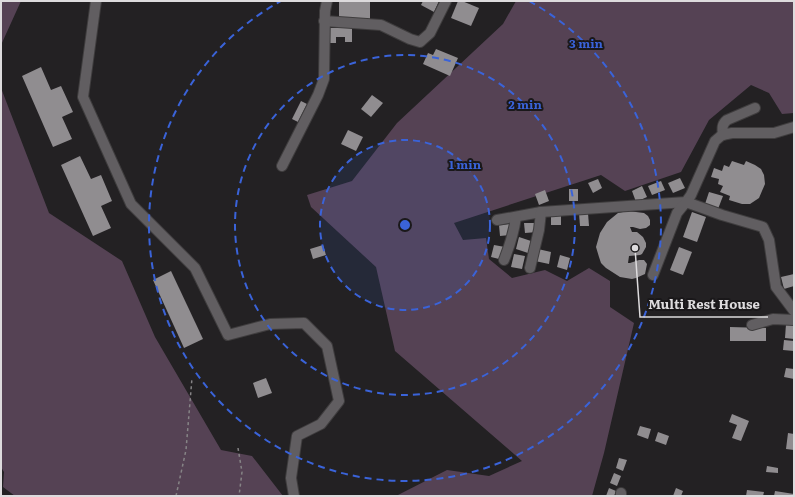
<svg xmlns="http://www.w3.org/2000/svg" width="795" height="497" font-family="Literata,serif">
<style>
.green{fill:#554254}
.building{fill:#908d90}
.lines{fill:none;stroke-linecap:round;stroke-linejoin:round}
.minor-casing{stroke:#3f3d3e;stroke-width:12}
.path{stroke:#868486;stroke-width:1.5;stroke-dasharray:3 3;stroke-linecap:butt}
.minor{stroke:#615e61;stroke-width:10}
.ring{fill:none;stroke:#3a63d9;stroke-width:2;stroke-dasharray:7 5}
.centre{fill:#3a63d9;stroke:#1a181a;stroke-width:2}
.ring-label{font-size:12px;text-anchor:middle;font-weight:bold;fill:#3a63d9;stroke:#1a181a;stroke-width:4;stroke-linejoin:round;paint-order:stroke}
.leader{fill:none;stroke:#dddbdd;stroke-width:1.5}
.callout-dot{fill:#dddbdd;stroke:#1a181a;stroke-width:1.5}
.callout-label{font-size:13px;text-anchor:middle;font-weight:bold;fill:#dddbdd;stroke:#1a181a;stroke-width:4;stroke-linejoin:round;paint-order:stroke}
</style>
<rect width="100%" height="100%" fill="#232123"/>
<!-- green -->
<g class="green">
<path d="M1 1H21L1 45Z"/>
<path d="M516 1H794V113L782 114 769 93 751 85 709 120 681 172 625 191 601 175 454 223 463 240 486 238 489 259 512 278 545 270 567 281 589 268 610 281V307L634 323 604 453 592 496H396L447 470 489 476 522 461 395 351 376 267 311 207 307 195 352 181 397 123 503 24Z"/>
<path d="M1 88 49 213 122 261 155 337 221 450 252 456 283 496H15L3 487 4 472 1 467Z"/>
</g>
<!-- building -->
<g class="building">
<path d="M339 1H370V19L339 18Z"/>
<path d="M423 1H439L434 12 421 5Z"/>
<path d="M458 1H462L479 8 471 26 451 18Z"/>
<path d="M328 28H352V42H345V37H336V43H328Z"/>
<path d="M436 49 458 58 450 76 423 64 428 53 433 55Z"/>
<path d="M41 67 51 90 61 86 73 112 62 117 72 139 53 147 22 76Z"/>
<path d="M372 95 383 103 371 117 361 109Z"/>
<path d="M301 101 307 104 298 122 292 119Z"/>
<path d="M348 130 363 137 356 151 341 144Z"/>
<path d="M80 156 91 179 101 175 112 201 101 206 111 228 93 236 61 165Z"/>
<path d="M732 161 744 165 746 161 755 165 761 169 764 175 765 184 759 198 750 204H742L729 200 730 196 720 192 723 186 718 184 719 179 711 177 714 168 722 171 724 165 729 167Z"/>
<path d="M680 178 685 188 673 193 668 183Z"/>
<path d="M598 179 602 188 593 193 588 183Z"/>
<path d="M661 181 665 190 652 195 648 186Z"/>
<path d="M642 186 647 197 636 202 632 191Z"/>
<rect x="569" y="189" width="9" height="12"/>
<path d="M545 190 549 201 539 205 535 194Z"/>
<path d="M709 192 723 196 718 209 705 204Z"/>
<path d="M628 211 644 213 648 216 650 220V225L646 228 640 229 633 227H630L632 232H637L643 237 646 243V247L642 254 640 255 629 256 628 263H630L639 260H644L647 264 645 274 636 278 632 279 620 277 606 268 601 263 599 257 596 247 600 233 607 222 618 213Z"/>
<path d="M692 212 706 217 697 242 683 237Z"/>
<path d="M579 213H588L589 226H580Z"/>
<rect x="551" y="215" width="10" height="10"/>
<path d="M524 223H536L537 232 525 233Z"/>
<path d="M510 224 511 235 500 236 499 225Z"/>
<path d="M519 237 531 241 528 253 516 249Z"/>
<path d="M323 245 326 255 313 259 310 249Z"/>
<path d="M494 245 505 247 503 260 491 257Z"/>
<path d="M679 247 692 252 683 275 670 270Z"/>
<path d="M538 249 551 252 549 264 535 261Z"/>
<path d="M514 254 525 256 522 269 511 267Z"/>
<path d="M560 255 570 258 567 270 557 267Z"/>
<path d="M171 271 203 339 184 348 153 280Z"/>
<path d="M794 274V286L784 289 781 277Z"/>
<path d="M786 324 794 325V339L785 338Z"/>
<path d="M730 327 766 328V341H730Z"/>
<path d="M784 340 794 341V351L783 350Z"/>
<path d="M786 368 794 369V379L784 377Z"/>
<path d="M266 378 272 393 258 398 253 383Z"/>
<path d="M732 414 749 421 741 441 732 438 737 425 729 422Z"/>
<path d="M640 426 651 429 648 439 637 435Z"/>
<path d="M658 432 669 436 666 445 655 441Z"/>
<path d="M788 433 794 434V450L786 449Z"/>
<path d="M619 458 627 460 623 471 616 468Z"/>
<path d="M767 466 778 468V473L766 472Z"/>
<path d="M614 473 621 476 617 486 610 483Z"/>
<path d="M609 488 616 491 614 496H606Z"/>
<path d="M676 488 683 491 681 496H673Z"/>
<path d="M747 490 764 492 763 496H746Z"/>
<path d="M775 491 794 494V496H774Z"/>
</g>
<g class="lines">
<defs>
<g id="minor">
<path d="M96 1 83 97 131 204 195 268 228 335 270 324 304 323 327 346 339 401 321 424 297 436 291 478 294 496"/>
<path d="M324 21 381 25 410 39 420 42 430 33 446 1"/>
<path d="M723 135C722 128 722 124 727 120L755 108"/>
<path d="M282 166 318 95 324 79 325 11 327 1"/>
<path d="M497 220 541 212 686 202 691 195 715 141 722 135 732 133H774L794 127"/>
<path d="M504 260C510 245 514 232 516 217"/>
<path d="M530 268 539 230 541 212"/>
<path d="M653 275 677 213 686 202 722 215 763 227 769 240 776 287 794 311"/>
<path d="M752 325 773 319 794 320"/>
<path d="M621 493V496"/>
</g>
</defs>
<!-- minor casing -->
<use href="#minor" class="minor-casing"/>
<!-- path -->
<g class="path">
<path d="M238 448 242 472 239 496"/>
<path d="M176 496 186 450 192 378"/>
</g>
<!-- minor -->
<use href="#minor" class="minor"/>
</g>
<!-- distance rings -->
<circle cx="405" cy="225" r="85" fill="#3a63d9" fill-opacity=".12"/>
<g class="ring">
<circle cx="405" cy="225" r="85"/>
<circle cx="405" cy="225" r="170"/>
<path d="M529 1A256 256 0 1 1 281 1"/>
</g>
<circle cx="405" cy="225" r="6" class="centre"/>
<g class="ring-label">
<text x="586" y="48">3 min</text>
<text x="525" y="109">2 min</text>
<text x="465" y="169">1 min</text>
</g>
<!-- callouts -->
<path class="leader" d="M635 248L640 317H768"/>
<circle class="callout-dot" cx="635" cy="248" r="4"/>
<g class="callout-label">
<text x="704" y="309">Multi Rest House</text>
</g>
<!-- border -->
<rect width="795" height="497" fill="none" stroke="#dddbdd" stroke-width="4"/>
</svg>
